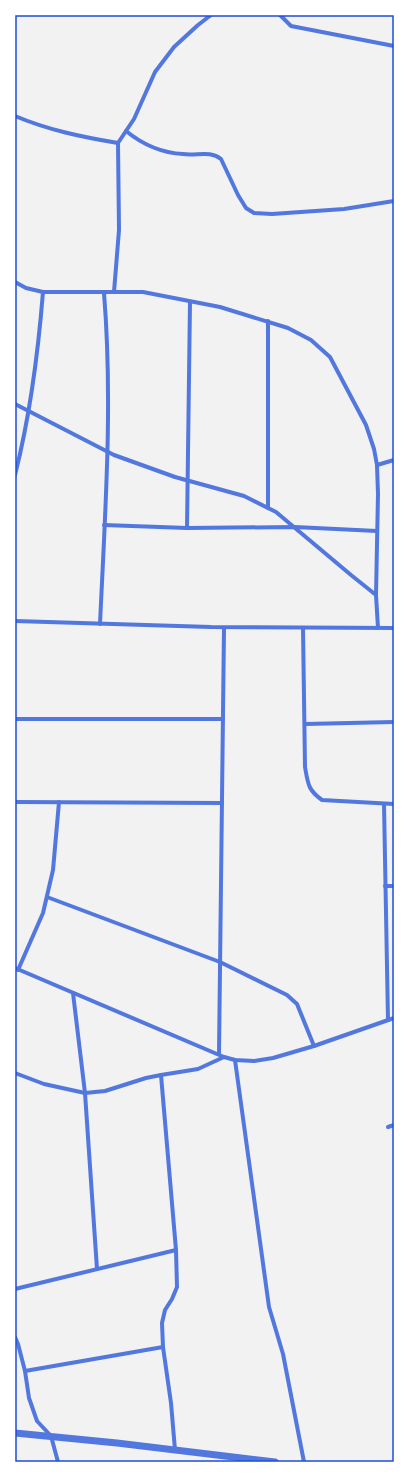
<svg xmlns="http://www.w3.org/2000/svg" width="409" height="1477" font-family="'Fira Sans',sans-serif">
<style>
.lines{fill:none;stroke-linecap:round;stroke-linejoin:round}
.minor{stroke:#5277de;stroke-width:4}
.tertiary{stroke:#5277de;stroke-width:7}
.neatline{fill:none;stroke:#1d4ed8;stroke-width:1.5}
</style>
<rect width="100%" height="100%" fill="#f2f2f2"/>
<g class="lines">
<!-- minor -->
<g class="minor">
<path d="M280 15 291 26 394 46"/>
<path d="M15 116C48 130 82 137 118 143"/>
<path d="M126 131C142 144 162 153 183 154 197 156 210 150 221 159L238 195 246 208 254 213 272 214 344 209 394 201"/>
<path d="M15 282 26 288 43 292H143L220 307 288 328 311 340 330 357 366 425 374 449 377 465 378 494 376 595 378 628"/>
<path d="M114 292 119 230 118 143 134 119 155 72 174 47 198 25 211 15"/>
<path d="M268 321V508"/>
<path d="M15 404 114 455 175 477 244 496 276 512 351 575 376 595"/>
<path d="M377 465 394 460"/>
<path d="M15 475C30 416 38 354 43 292"/>
<path d="M104 525 187 528 295 527 377 531"/>
<path d="M187 528 190 302"/>
<path d="M15 621 211 627 394 628"/>
<path d="M100 624C105 514 113 403 104 293"/>
<path d="M303 628 305 767C308 784 308 790 322 800L394 804"/>
<path d="M15 719H223"/>
<path d="M305 724 394 722"/>
<path d="M15 802 222 803"/>
<path d="M384 804 388 1020"/>
<path d="M385 886H394"/>
<path d="M47 897 220 962 287 995 297 1004 314 1046"/>
<path d="M15 968 224 1057 235 1060 254 1061 273 1058 314 1046 394 1018"/>
<path d="M18 970 43 913 53 870 59 802"/>
<path d="M73 993 85 1093 97 1269"/>
<path d="M219 1054 224 628"/>
<path d="M235 1060 269 1307 283 1354 304 1462"/>
<path d="M15 1073 44 1084 85 1093 105 1091 146 1078 161 1075 198 1069 224 1057"/>
<path d="M161 1075 176 1250 177 1287 172 1299 165 1310 162 1323 163 1347 171 1403 175 1450"/>
<path d="M388 1127 394 1125"/>
<path d="M15 1289 176 1250"/>
<path d="M15 1337 18 1344 25 1371 29 1398 37 1421 51 1436 58 1462"/>
<path d="M25 1371 163 1347"/>
</g>
<!-- tertiary -->
<path class="tertiary" d="M15 1433 117 1443 275 1462"/>
</g>
<!-- border -->
<rect width="409" height="1477" fill="none" stroke="#ffffff" stroke-width="32"/>
<rect x="16" y="16" width="377" height="1445" class="neatline"/>
</svg>
